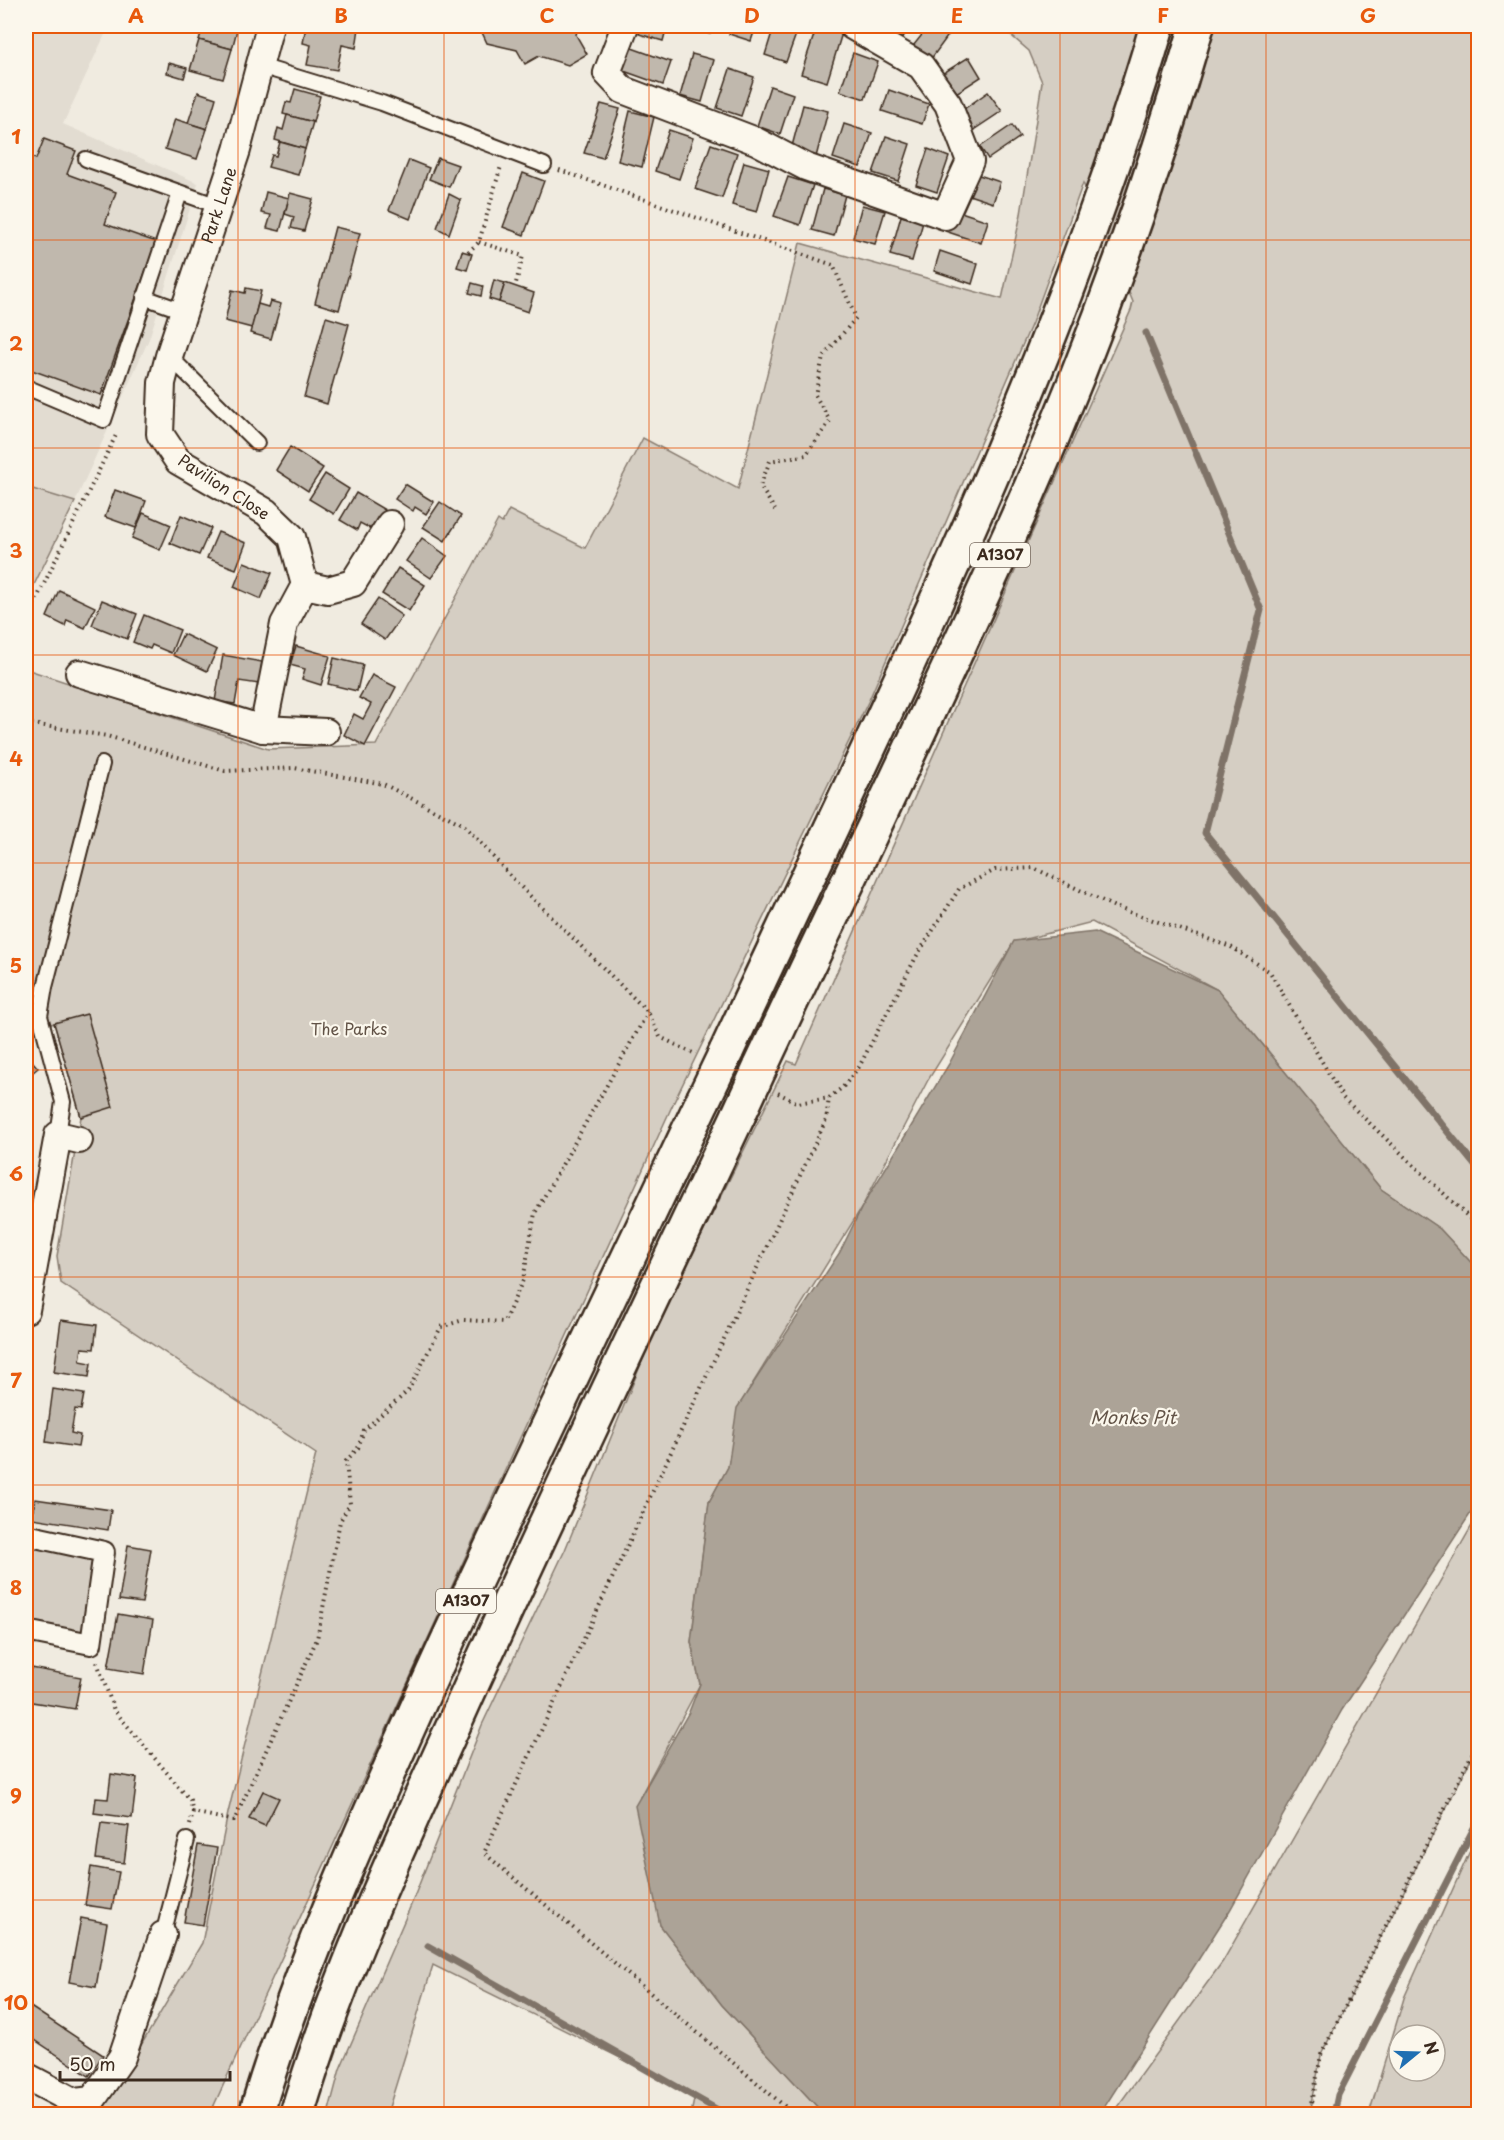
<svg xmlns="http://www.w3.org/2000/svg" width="1504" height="2140" font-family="'Playpen Sans',sans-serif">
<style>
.built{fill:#e2dcd1}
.green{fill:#d5cec3;stroke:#887c70;stroke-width:1.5;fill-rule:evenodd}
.water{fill:#aca397;stroke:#7f7367;stroke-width:1.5}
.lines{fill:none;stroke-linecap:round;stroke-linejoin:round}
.stream{stroke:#7f7367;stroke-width:7}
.building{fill:#c0b8ad;stroke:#3b2a1e;stroke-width:1.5}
.service-casing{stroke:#3b2a1e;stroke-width:18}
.pedestrian-casing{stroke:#3b2a1e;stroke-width:24}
.minor-casing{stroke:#3b2a1e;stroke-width:30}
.primary-casing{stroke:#3b2a1e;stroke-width:38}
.path{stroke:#3b2a1e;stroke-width:4;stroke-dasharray:1.5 4.5;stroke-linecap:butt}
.service{stroke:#fbf7ec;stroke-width:14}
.pedestrian{stroke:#fbf7ec;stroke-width:20}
.minor{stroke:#fbf7ec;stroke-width:26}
.primary{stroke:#fbf7ec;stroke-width:33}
.primary-bridge-casing{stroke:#3b2a1e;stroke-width:38;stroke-linecap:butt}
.primary-bridge{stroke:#fbf7ec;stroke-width:33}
.grid{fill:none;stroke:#e8590c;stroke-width:1.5;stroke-opacity:0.55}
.labels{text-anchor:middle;stroke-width:4.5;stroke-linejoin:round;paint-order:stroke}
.shield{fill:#fbf7ec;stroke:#75685c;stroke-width:1.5}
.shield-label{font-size:15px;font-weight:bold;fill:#3b2a1e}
.street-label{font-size:16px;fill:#3b2a1e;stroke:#fbf7ec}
.park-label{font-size:16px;fill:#625347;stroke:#fbf7ec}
.water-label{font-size:18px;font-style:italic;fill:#635448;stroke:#fbf7ec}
.neatline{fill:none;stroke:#e8590c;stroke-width:2}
.grid-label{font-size:20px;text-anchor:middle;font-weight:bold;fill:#e8590c}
</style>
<rect width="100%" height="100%" fill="#f0ebe0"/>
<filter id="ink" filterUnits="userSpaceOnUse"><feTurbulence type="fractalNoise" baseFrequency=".0167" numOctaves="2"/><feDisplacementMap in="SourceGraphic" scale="12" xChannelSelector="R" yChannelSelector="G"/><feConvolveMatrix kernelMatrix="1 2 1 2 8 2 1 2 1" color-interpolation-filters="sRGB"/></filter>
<g filter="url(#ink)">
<!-- built -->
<path class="built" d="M26 26H109L63 124 198 183 149 339 75 502 26 601Z"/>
<!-- green -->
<g class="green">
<path d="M1000 26H1478V1270L1440 1229 1381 1189 1218 990 1092 922 1014 942 928 1080 862 1207 740 1404 728 1467 709 1502 691 1642 700 1684 640 1797 660 1925 722 2005 824 2114H691L695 2095 433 1965 387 2114H328L340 2069 411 1905 482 1725 565 1550 654 1332 788 1061 796 1064 1131 310 1133 302 1083 183 1032 323 869 700 673 1104 210 2114H100L202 1943 228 1813 316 1454 61 1283 57 1256 81 1117 54 1023 31 1031 26 1030V669L268 749 376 745 498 520 502 523 509 510 585 548 643 438 738 489 800 243 1002 299 1021 214 1042 82 1029 51Z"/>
<path d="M26 487 75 502 26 601Z"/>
<path d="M1478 1515V1745L1321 2055 1310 2114H1112L1223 1961Z"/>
<path d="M26 1542 99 1557 87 1638 26 1628Z"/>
<path d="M1478 1833V2114H1369L1404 1998ZM1399 2035H1435V2071H1399Z"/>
</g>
<!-- water -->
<path class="water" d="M1095 932 1218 990 1381 1189 1440 1229 1478 1270V1502L1342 1710 1230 1910 1100 2114H824L722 2005 660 1925 635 1806 689 1712 700 1684 691 1642 709 1502 728 1467 737 1408 840 1252 862 1207 949 1064 1014 941Z"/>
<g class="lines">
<!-- stream -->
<g class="stream">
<path d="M1146 333 1261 610 1205 833 1478 1169"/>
<path d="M428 1946 725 2114"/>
<path d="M1334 2114 1338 2095 1478 1820"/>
</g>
</g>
<!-- building -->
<g class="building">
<path d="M203 26H238L232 49 199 40Z"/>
<path d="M306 26 359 28 356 48 342 45 337 70 307 65 311 45 303 43Z"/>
<path d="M479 26H578L576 35 587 54 568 65 539 56 525 64 517 50 487 43Z"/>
<path d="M641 26H667L663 41 639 34Z"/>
<path d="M691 26H713L710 34 690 28Z"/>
<path d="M731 26H756L751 41 729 34Z"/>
<path d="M774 26H799L786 62 765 55Z"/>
<path d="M817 26 842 33 827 82 801 74Z"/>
<path d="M881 26H911L901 40Z"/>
<path d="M929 26H955L931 59 913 46Z"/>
<path d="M199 40 232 49 223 79 190 70Z"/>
<path d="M629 47 671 62 663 85 621 70Z"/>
<path d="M853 53 878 62 865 99 840 91Z"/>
<path d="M692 54 714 60 702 102 680 96Z"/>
<path d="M969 57 981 77 950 97 937 77Z"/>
<path d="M169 63 187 68 184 78 167 73Z"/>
<path d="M730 69 754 77 741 116 717 108Z"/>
<path d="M770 86 793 94 780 134 757 126Z"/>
<path d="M295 89 320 96 313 122 283 114 286 102 291 103Z"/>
<path d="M889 90 929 104 922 124 882 111Z"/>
<path d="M198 92 216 98 207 129 188 123Z"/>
<path d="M988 92 1002 111 969 133 957 114Z"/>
<path d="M601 104 620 109 603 158 584 153Z"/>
<path d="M803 105 828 111 816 157 791 150Z"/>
<path d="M630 111 654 117 642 167 618 161Z"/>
<path d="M287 115 313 122 305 149 275 140 278 128 283 130Z"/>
<path d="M175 119 207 129 197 159 165 149Z"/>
<path d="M844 124 872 133 860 167 833 158Z"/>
<path d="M1012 125 1020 137 988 159 980 147Z"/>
<path d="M669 130 693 138 679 179 655 171Z"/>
<path d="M886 136 910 144 898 181 873 173Z"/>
<path d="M44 139 76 151 67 174 116 192 105 224 156 242 101 395 26 368V155L36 159Z"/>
<path d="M280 142 305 149 298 175 268 167 272 155 276 156Z"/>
<path d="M711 144 737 153 722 198 695 189Z"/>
<path d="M928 149 949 157 937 192 916 185Z"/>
<path d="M438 158 458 165 449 187 429 179Z"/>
<path d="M409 160 429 168 410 219 389 210Z"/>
<path d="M744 162 769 169 757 212 732 205Z"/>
<path d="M967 171 1000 182 993 203 960 192Z"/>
<path d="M523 173 544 181 524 235 503 227Z"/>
<path d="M788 177 813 185 800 225 774 216Z"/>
<path d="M823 189 845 195 834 236 812 230Z"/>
<path d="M266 192 289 198 280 231 267 228 271 215 261 213Z"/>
<path d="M290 193 313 199 304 231 291 228 294 217 285 214Z"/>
<path d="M449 194 461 200 449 234 437 228Z"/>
<path d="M862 205 885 211 875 244 853 238Z"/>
<path d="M952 209 988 221 981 243 945 231Z"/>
<path d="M901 216 923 222 912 261 890 255Z"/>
<path d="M335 227 360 233 339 310 315 303Z"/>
<path d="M462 251 472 254 467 270 457 267Z"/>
<path d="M940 251 978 264 972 284 934 271Z"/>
<path d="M494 280 505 283 499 302 489 299Z"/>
<path d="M472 283 483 286 481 296 469 293Z"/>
<path d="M505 283 534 293 528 312 499 302Z"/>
<path d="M246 288 261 291 252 328 225 321 232 290 245 293Z"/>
<path d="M270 301 281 304 271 339 250 333 258 304 268 307Z"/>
<path d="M326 317 349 324 327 404 304 397Z"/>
<path d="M290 447 323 468 308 491 276 470Z"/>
<path d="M325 474 349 489 334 514 309 499Z"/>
<path d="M405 484 434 502 426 514 415 507 413 511 395 499Z"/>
<path d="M115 490 146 501 136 528 105 517Z"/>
<path d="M356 493 385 510 373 530 360 523 357 530 340 520Z"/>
<path d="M440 502 461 516 445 541 423 527Z"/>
<path d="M143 513 171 525 160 550 132 538Z"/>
<path d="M181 515 211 528 199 555 170 543Z"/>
<path d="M218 532 246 543 236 569 207 558Z"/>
<path d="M422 538 447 556 431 578 406 561Z"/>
<path d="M244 562 272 573 261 599 234 587Z"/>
<path d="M398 568 425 585 409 611 382 594Z"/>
<path d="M59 590 95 607 85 628 67 620 65 626 47 617Z"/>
<path d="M378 599 402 616 385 640 361 624Z"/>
<path d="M102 600 137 614 127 639 92 625Z"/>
<path d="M144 615 180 630 171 653 152 645 150 649 133 642Z"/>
<path d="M183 634 217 650 207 671 173 655Z"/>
<path d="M296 646 330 656 321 685 302 679 305 669 290 665Z"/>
<path d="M223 655 262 662 259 684 239 681 235 704 215 701Z"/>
<path d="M334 658 363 665 357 691 328 684Z"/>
<path d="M372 675 396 687 365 746 344 735 354 714 363 719 371 704 359 698Z"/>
<path d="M87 1014 113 1107 81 1117 54 1023Z"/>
<path d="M26 1054 38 1068 26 1078Z"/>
<path d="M61 1320 97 1325 94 1349 82 1348 80 1361 91 1363 89 1377 54 1372Z"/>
<path d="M53 1389 84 1394 81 1410 75 1409 71 1433 80 1435 78 1447 46 1442Z"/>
<path d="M35 1499 111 1510 108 1530 32 1518Z"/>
<path d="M128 1545 151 1549 142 1603 119 1600Z"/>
<path d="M118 1614 153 1620 144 1674 108 1668Z"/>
<path d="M26 1667 81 1677 75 1709 26 1701Z"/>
<path d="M111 1774 137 1778 132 1818 94 1813 96 1798 108 1799Z"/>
<path d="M263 1791 279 1798 265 1826 249 1819Z"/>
<path d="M101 1823 129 1826 124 1863 96 1859Z"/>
<path d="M198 1845 217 1848 203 1925 184 1922Z"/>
<path d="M91 1867 119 1872 112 1909 85 1905Z"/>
<path d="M81 1918 107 1923 96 1987 69 1982Z"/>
<path d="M26 2004 103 2055 89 2076 26 2034Z"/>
</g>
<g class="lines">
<defs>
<g id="service">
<path d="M260 66 382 103 544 165"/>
<path d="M86 159 218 206"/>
<path d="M144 297 183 311"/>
<path d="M169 356 257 443"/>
<path d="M26 387 104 420 180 193"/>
<path d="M58 1135 63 1102 40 1016 45 987 102 764"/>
<path d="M163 1935 187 1840"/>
</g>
<path id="pedestrian" d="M26 1535 104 1552 91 1644 26 1631"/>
<g id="minor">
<path d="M625 26 607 73 623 90 756 141 806 167 945 216 970 161 948 104 921 66 852 26"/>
<path d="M305 585 328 590 353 583 390 524"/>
<path d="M79 673 263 729 326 732"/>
<path id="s1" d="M263 729 284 624 305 585 292 537 266 512 178 461 160 434 162 383 169 356 237 150 270 26"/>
<path d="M26 1310 58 1135 79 1140"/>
<path d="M26 2076 75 2102 92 2100 122 2057 163 1935"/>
</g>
<g id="primary">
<path d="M726 1052C882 715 1053 382 1157 26"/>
<path d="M760 1068C844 889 930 712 1011 532 1085 369 1147 198 1197 26"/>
<path d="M256 2114C301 1963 367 1819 432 1675 520 1482 613 1291 703 1100"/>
<path d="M297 2114C337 1980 397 1850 455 1722 546 1518 644 1316 739 1114"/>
</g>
</defs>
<!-- service casing -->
<use href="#service" class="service-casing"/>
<!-- pedestrian casing -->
<use href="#pedestrian" class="pedestrian-casing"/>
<!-- minor casing -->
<use href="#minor" class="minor-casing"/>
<!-- primary casing -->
<use href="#primary" class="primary-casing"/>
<!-- path -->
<g class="path">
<path d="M559 170 833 265 856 318 823 357 815 395 830 421 806 455 770 461 760 486 775 510"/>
<path d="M479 242 523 256 516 283"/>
<path d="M468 252 479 242 501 166"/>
<path d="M26 621 117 433"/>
<path d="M26 723 107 736 225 771 294 768 383 784 464 825 518 884 648 1012 660 1037 695 1054"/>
<path d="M778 1093 798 1103 829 1098 843 1087 859 1067 916 957 959 889 995 870 1034 868 1115 907 1231 947 1270 972 1343 1098 1478 1226"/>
<path d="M97 1662 114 1710 190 1800 193 1812"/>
<path d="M190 1825 193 1812 234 1821 317 1639 340 1521 350 1504 346 1461 358 1448 364 1430 408 1391 441 1327 463 1320 504 1322 523 1280 535 1213 648 1012"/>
<path d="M794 2114 484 1853 826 1120 829 1098"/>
<path d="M1310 2114 1321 2055 1478 1742"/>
</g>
<!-- service -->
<use href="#service" class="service"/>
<!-- pedestrian -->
<use href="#pedestrian" class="pedestrian"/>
<!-- minor -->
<use href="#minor" class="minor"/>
<!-- primary -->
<use href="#primary" class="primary"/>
<defs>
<g id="primary-bridge">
<path d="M703 1100 726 1052"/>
<path d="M739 1114 760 1068"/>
</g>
</defs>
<!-- primary-bridge casing -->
<use href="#primary-bridge" class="primary-bridge-casing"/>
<!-- primary-bridge -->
<use href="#primary-bridge" class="primary-bridge"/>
</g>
</g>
<!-- grid -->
<path class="grid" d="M238 26V2114M444 26V2114M649 26V2114M855 26V2114M1060 26V2114M1266 26V2114M26 240H1478M26 448H1478M26 655H1478M26 863H1478M26 1070H1478M26 1277H1478M26 1485H1478M26 1692H1478M26 1900H1478"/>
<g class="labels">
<!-- shield labels -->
<g class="shield">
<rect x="970" y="543" width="60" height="24" rx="4.5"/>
<rect x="436" y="1589" width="60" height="24" rx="4.5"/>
</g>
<g class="shield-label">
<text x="1000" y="560">A1307</text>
<text x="466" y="1606">A1307</text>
</g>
<!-- street labels -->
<g class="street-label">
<text dy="6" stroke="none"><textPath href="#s1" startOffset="609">Park Lane</textPath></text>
<text transform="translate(224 487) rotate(33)" y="6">Pavilion Close</text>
</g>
<!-- park labels -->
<g class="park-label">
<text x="349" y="1035">The Parks</text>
</g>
<!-- water labels -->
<g class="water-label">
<text x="1133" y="1424">Monks Pit</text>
</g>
</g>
<!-- margin -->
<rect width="1504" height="2140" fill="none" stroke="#fbf7ec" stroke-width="66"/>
<!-- north arrow -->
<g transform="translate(1417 2053) rotate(71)"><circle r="28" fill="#fbf7ec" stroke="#aea59a" stroke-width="1.5"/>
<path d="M0-4.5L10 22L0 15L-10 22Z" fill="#1f6fb2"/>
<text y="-9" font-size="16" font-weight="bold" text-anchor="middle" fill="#3b2a1e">N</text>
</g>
<!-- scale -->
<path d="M60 2071v9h170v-9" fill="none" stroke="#3b2a1e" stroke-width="3"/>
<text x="69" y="2071" font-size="18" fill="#3b2a1e" stroke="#fbf7ec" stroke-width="4.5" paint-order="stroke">50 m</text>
<rect x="33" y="33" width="1438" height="2074" class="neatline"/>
<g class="grid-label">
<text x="136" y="23">A</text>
<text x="341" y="23">B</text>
<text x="547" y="23">C</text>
<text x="752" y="23">D</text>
<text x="957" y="23">E</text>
<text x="1163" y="23">F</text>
<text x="1368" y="23">G</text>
<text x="16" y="144">1</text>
<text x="16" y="351">2</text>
<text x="16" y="558">3</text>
<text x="16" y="766">4</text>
<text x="16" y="973">5</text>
<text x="16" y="1181">6</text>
<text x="16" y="1388">7</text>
<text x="16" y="1595">8</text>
<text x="16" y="1803">9</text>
<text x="16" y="2010">10</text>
</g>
</svg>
